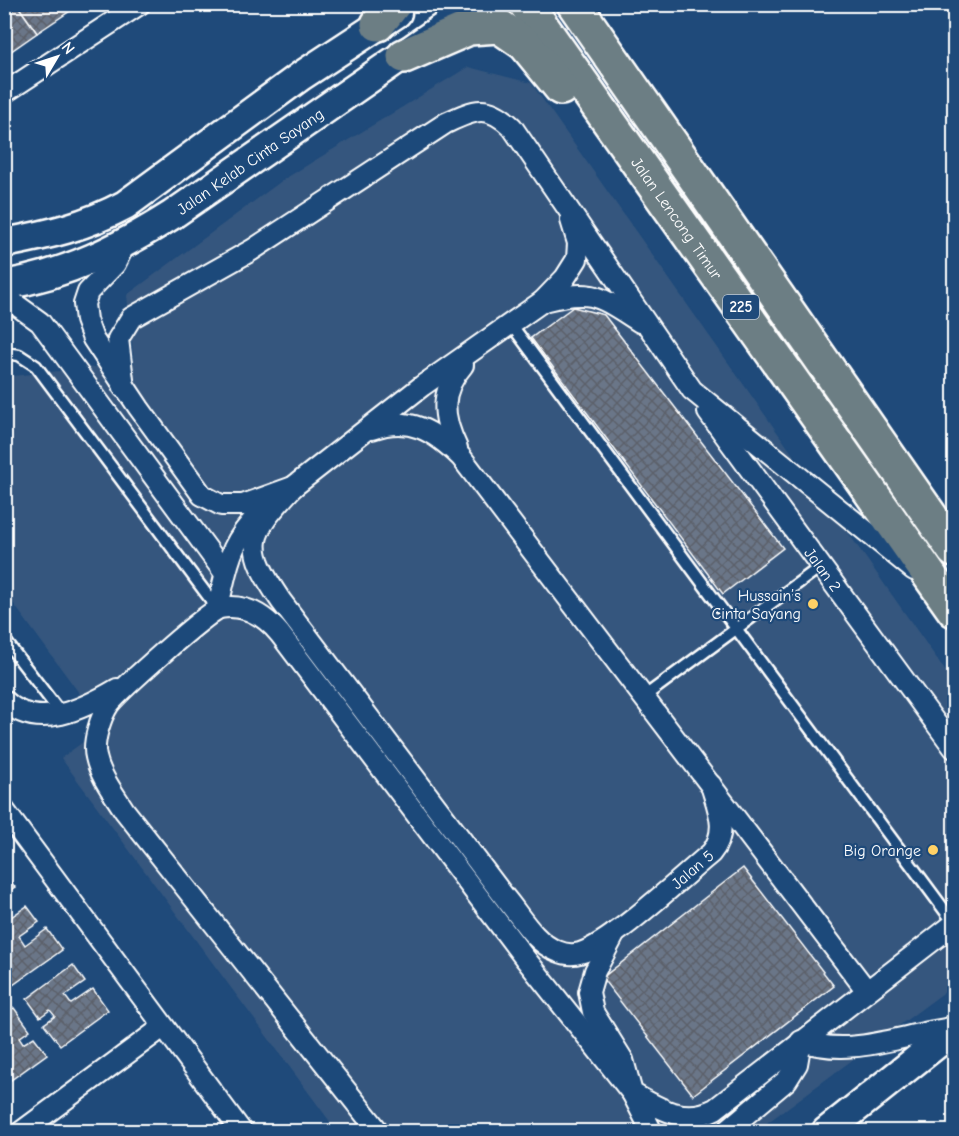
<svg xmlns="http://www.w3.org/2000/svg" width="959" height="1136" font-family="'Comic Neue',sans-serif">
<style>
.built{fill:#36577e}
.building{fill:url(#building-cross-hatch);stroke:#fff;stroke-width:1.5}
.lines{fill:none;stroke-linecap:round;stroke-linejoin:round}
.lane-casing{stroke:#fff;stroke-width:15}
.street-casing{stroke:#fff;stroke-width:24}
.secondary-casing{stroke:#fff;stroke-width:33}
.highway-casing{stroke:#fff;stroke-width:38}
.lane{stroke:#1f4a7a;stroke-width:10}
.street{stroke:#1f4a7a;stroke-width:20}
.secondary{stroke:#1f4a7a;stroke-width:28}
.highway{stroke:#6c7e84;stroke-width:33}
.poi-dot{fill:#ffd166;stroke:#1f4a7a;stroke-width:2}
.labels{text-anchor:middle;stroke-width:4.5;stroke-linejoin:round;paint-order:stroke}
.shield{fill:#1f4a7a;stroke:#bcc9d7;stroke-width:1.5}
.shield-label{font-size:15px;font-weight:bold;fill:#fff}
.street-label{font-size:16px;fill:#fff;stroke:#1f4a7a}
.poi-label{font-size:16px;fill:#fff;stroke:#1f4a7a;text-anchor:end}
</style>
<defs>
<pattern id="building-cross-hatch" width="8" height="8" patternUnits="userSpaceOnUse" patternTransform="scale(1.5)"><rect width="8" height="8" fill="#6a7688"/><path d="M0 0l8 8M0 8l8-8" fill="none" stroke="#5b616a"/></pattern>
</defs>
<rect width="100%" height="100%" fill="#1f4a7a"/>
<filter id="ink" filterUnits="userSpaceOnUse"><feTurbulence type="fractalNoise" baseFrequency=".0167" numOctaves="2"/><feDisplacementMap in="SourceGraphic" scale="12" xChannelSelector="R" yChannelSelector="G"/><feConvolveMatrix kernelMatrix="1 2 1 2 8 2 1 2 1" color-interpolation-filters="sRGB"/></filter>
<g filter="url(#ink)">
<!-- built -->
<path class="built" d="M468 67 531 83 954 683V985L756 1131H337L61 758 104 727 5 592 4 377 134 363 127 295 283 180Z"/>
<!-- building -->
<g class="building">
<path d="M20 4H70L73 9 37 33 18 6Z"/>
<path d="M18 6 37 33 4 56V15Z"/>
<path d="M573 307 604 315 783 548 723 594 531 338Z"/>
<path d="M743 868 834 986 693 1095 602 978Z"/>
<path d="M4 873 15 887 4 894Z"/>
<path d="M27 906 39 922 19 936 25 945 47 929 62 950 13 985 4 973V959L9 956 4 950V922Z"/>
<path d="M73 965 85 982 65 996 71 1004 93 989 108 1010 60 1045 44 1024 55 1016 50 1010 40 1017 27 999Z"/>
<path d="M14 1008 30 1030 19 1038 23 1044 34 1037 47 1054 4 1085V1060L8 1057 4 1052V1015Z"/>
</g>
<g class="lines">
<defs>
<g id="lane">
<path d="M510 323 954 923"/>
<path d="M4 353 19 355 36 366 217 608"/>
<path d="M4 639 62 715"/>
<path d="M645 696 820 567"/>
</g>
<g id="street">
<path d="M4 93 140 4"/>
<path d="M124 246 115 264 88 292 84 304 86 320 93 339 139 408 202 495 221 505H243L293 487 422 386 543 301 565 278 577 259 578 243 571 220"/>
<path d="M4 296 40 322 224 572"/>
<path d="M543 301C593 288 599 296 640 322"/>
<path d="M124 388 118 339 131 318 252 250 446 123C474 110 487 103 512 127L692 390 914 570"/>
<path id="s1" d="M708 412 954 748"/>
<path d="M372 429C409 415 434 431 461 457L867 991"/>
<path d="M457 448C442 417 439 392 463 365"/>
<path id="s2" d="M293 487C248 536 243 545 281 601L506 899C521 917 535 943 557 951 564 954 573 955 580 953 611 944 683 876 711 853 729 831 718 809 711 785"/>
<path d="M217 609C229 565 226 547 260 513"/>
<path d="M4 700C37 733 85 708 117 689"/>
<path d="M4 810 242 1132"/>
<path d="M615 933 595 971 589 992 593 1012 623 1060 632 1093C659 1108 684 1125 715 1109L954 924"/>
<path d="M21 1132 163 1027"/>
<path d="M379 1132 124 810C114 794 100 776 96 757 92 742 101 716 109 704 120 690 208 611 220 608 246 603 265 616 280 634L524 957 632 1093 652 1132"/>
<path d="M725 1132 787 1080 797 1064 801 1041C854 1058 901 1034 954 1028"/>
</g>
<g id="secondary">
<path d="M4 243C47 235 86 226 125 205L301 76 397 13"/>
<path id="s3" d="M4 285C68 274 118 249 172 215L477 4"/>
<path d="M826 1132 954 1030"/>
</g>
<g id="highway">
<path id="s4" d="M526 4 954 610"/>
<path d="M574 4 954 550"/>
<path d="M378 24 394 4"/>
<path d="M404 56 469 28 499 26 525 44 561 88"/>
</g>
</defs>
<!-- lane casing -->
<use href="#lane" class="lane-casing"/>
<!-- street casing -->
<use href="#street" class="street-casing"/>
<!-- secondary casing -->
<use href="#secondary" class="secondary-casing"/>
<!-- highway casing -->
<use href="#highway" class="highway-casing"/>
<!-- lane -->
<use href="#lane" class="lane"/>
<!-- street -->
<use href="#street" class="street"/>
<!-- secondary -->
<use href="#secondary" class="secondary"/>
<!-- highway -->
<use href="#highway" class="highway"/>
</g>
</g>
<!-- markers -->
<g class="poi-dot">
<circle cx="813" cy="604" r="6"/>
<circle cx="933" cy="850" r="6"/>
</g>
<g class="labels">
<!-- shield labels -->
<rect class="shield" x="723" y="295" width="36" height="24" rx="4.5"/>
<g class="shield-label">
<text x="741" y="312">225</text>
</g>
<!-- street labels -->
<g class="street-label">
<text dy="6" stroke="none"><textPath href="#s3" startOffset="278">Jalan Kelab Cinta Sayang</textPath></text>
<text dy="6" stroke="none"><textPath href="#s4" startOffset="262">Jalan Lencong Timur</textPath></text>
<text dy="6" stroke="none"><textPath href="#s1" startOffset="195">Jalan 2</textPath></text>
<text dy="6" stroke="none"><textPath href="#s2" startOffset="744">Jalan 5</textPath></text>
</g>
<!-- poi labels -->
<g class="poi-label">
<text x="801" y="601">Hussain’s<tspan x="801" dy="18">Cinta Sayang</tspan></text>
<text x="921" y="856">Big Orange</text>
</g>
</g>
<!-- margin -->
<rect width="959" height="1136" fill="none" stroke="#1f4a7a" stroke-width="24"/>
<rect x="12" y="12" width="935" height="1112" fill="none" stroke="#fff" stroke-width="2" filter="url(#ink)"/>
<!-- north arrow -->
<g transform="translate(57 57) rotate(51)" stroke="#1f4a7a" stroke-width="4.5" paint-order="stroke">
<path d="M0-4.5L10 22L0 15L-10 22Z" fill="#ffffff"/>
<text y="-9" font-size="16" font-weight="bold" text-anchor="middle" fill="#ffffff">N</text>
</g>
</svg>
